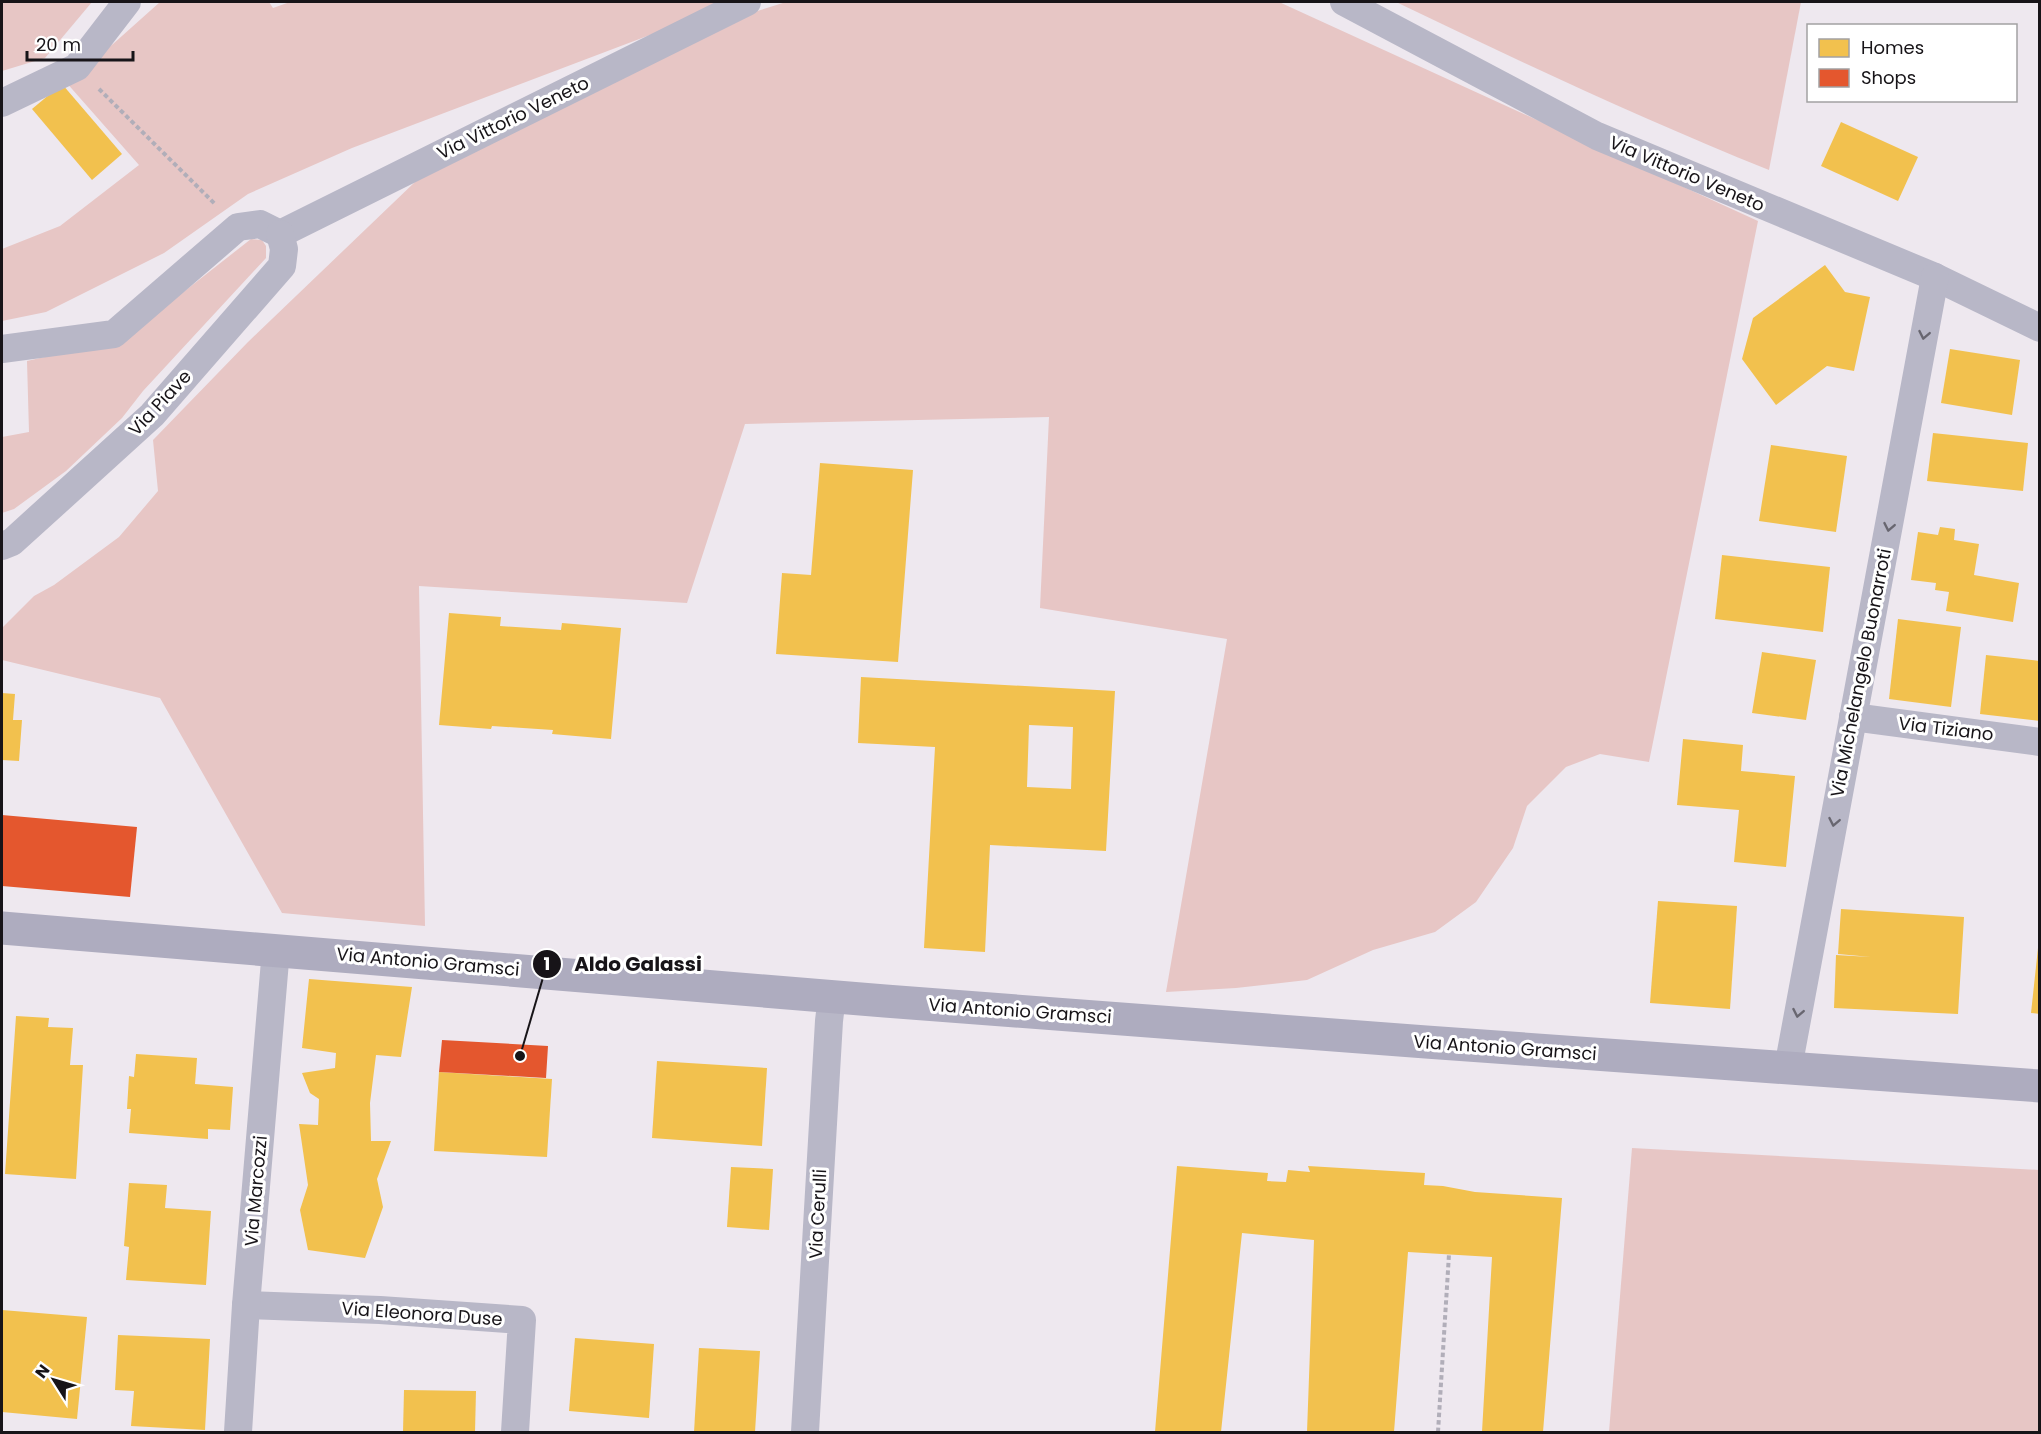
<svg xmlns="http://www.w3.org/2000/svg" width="2041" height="1434" font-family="Poppins,sans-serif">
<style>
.green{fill:#e7c6c5}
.homes{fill:#f2c14e;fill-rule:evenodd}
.shops{fill:#e4572e}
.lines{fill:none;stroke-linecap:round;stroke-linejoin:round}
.path{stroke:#b1aeb9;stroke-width:4;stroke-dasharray:4.5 3;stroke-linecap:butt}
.street{stroke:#b8b7c7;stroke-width:28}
.secondary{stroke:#aeacbf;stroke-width:33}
.oneway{stroke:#686670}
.labels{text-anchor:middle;stroke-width:6;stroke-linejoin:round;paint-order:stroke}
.street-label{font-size:18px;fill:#171418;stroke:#fff}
.leader{fill:none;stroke:#171418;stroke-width:2}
.callout-dot{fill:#171418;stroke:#fff;stroke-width:2}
.mark-label{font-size:18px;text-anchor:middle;font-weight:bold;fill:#fff}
.callout-label{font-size:20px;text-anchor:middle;font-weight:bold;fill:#171418;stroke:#fff;stroke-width:6;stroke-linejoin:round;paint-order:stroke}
</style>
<rect width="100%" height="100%" fill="#eee8ef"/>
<!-- green -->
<g class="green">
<path d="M2 2H92L45 58 2 71Z"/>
<path d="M160 2H269L273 8 290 2H737L352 148 248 194 164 253 46 312 2 321V249L60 226 139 165 65 81 113 44Z"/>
<path d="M786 2H1279L1758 221 1649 762 1600 754 1566 767 1527 806 1513 848 1476 902 1435 932 1373 950 1307 980 1236 988 1166 992 1227 639 1040 608 1049 417 745 424 687 603 419 586 425 926 282 913 160 698 2 660V628L34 596 54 585 119 537 158 491 153 440 248 342 416 181 754 12Z"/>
<path d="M1396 2H1801L1769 170C1642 119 1519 61 1396 2Z"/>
<path d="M251 239 262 240 266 246V258L143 391 122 418 66 471 14 509 2 513V437L29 432 27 361 106 343 172 301Z"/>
<path d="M1632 1148 2039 1170V1432H1609Z"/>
</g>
<!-- homes -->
<g class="homes">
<path d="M62 84 122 154 92 180 32 109Z"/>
<path d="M1841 122 1918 157 1898 201 1821 166Z"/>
<path d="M1825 265 1845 292 1870 297 1854 371 1827 366 1776 405 1742 359 1753 318Z"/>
<path d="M1950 349 2020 360 2012 415 1941 403Z"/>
<path d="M1933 433 2028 443 2023 491 1927 481Z"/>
<path d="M1771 445 1847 456 1836 532 1759 521Z"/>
<path d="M820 463 913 470 898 662 776 654 782 573 811 575Z"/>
<path d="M1940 527 1955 529 1954 540 1979 544 1974 575 2019 583 2013 622 1946 611 1949 592 1935 590 1936 583 1911 580 1918 532 1938 535Z"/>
<path d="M1722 555 1830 567 1823 632 1715 619Z"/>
<path d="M449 613 501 617 500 626 561 630 562 623 621 628 611 739 552 734 553 730 492 726 491 729 439 725Z"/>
<path d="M1898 619 1961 627 1951 707 1889 699Z"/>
<path d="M1762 652 1816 660 1806 720 1752 713Z"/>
<path d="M1986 655 2040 661V721L1980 714Z"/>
<path d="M861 677 1115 691 1106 851 990 845 985 952 924 948 935 747 858 743ZM1029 725 1073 727 1071 789 1027 787Z"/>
<path d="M2 693 15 694 13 720H22L19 761 2 760Z"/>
<path d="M1683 739 1743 745 1741 771 1795 776 1786 867 1734 862 1739 810 1677 805Z"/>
<path d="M1658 901 1737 906 1730 1009 1650 1003Z"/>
<path d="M1841 909 1964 917 1958 1014 1834 1008 1836 955 1871 957 1838 954Z"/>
<path d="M2038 948 2040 949V1014L2031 1013Z"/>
<path d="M309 979 412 987 401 1057 376 1055 370 1103 371 1141H391L377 1179 383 1207 365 1258 308 1250 300 1210 308 1185 299 1124 318 1125 319 1099 310 1093 302 1073 335 1068 336 1053 302 1048Z"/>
<path d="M16 1016 49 1018 48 1027 73 1028 70 1065H83L76 1179 5 1174Z"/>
<path d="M136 1054 197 1058 195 1084 233 1087 230 1130 208 1129V1139L129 1133 131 1109H127L129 1076 134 1077Z"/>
<path d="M657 1061 767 1068 762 1146 652 1138Z"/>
<path d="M439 1072 552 1079 547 1157 434 1151Z"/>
<path d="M1177 1166 1268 1173 1267 1181 1286 1182 1288 1170 1310 1172 1308 1166 1425 1173 1424 1185 1443 1186 1475 1192 1562 1198 1543 1432H1482L1492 1257 1408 1252 1394 1432H1307L1314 1240 1242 1233 1221 1432H1155Z"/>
<path d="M731 1167 773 1169 769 1230 727 1227Z"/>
<path d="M129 1183 167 1185 165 1208 211 1211 206 1285 126 1280 129 1247 124 1246Z"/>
<path d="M2 1310 87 1317 77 1419 2 1412Z"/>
<path d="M118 1335 210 1339 205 1430 131 1426 134 1391 115 1390Z"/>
<path d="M575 1338 654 1344 649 1418 569 1411Z"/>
<path d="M699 1348 760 1351 755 1432H694Z"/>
<path d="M404 1390 476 1391 475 1432H403Z"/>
</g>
<!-- shops -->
<g class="shops">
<path d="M2 815 137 827 130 897 2 886Z"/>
<path d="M442 1040 548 1046 546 1078 439 1072Z"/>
</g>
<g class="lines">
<!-- path -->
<g class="path">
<path d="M99 89 215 204"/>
<path d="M1438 1432 1449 1254"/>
</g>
<!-- street -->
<g class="street">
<path d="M1344 2 1597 136 1935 277 2040 328"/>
<path d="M2 103 77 67 127 2"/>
<path d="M280 234 747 2"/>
<path d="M2 349 114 334 238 227 260 224 280 234"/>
<path d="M2 546 12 542 152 415 282 266 284 249 280 234"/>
<path d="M1853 717 2040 742"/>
<path d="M1788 1068 1935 277"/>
<path d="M246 1305 380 1310 522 1320 515 1432"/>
<path d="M238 1432 246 1305 276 949"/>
<path d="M805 1432 829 1021 832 996"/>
</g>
<!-- secondary -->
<path class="secondary" d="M2 928 885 1001 1426 1042 2040 1086"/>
</g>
<!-- one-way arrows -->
<defs><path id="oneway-chevron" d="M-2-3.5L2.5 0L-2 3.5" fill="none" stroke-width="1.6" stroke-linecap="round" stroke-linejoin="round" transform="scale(1.5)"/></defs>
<g class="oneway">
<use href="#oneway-chevron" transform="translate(1924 335) rotate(101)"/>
<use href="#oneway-chevron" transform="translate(1889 527) rotate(101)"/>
<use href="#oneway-chevron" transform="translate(1834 822) rotate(101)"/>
<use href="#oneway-chevron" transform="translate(1798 1013) rotate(101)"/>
</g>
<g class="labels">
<!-- street labels -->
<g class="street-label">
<text transform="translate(513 118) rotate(-26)" y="6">Via Vittorio Veneto</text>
<text transform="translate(1687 174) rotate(23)" y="6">Via Vittorio Veneto</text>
<text transform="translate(160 403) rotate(-47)" y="6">Via Piave</text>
<text transform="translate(1861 673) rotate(-79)" y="6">Via Michelangelo Buonarroti</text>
<text transform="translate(1946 729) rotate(7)" y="6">Via Tiziano</text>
<text transform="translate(428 962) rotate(5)" y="6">Via Antonio Gramsci</text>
<text transform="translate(1020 1011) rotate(4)" y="6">Via Antonio Gramsci</text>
<text transform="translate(1505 1048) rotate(4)" y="6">Via Antonio Gramsci</text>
<text transform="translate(256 1191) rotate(-85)" y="6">Via Marcozzi</text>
<text transform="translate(818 1214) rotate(-87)" y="6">Via Cerulli</text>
<text transform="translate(422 1314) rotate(4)" y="6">Via Eleonora Duse</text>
</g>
</g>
<!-- callouts -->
<path class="leader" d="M520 1056L547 964"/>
<g class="callout-dot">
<circle cx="520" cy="1056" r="6"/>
<circle cx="547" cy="964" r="15"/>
</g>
<g class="mark-label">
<text x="547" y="970">1</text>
</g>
<g class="callout-label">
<text x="638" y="971">Aldo Galassi</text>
</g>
<!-- border -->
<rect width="2041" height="1434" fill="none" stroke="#171418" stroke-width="6"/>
<!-- legend -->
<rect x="1807" y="24" width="210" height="78" fill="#ffffff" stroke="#a2a1a3" stroke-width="1.5"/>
<rect x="1819" y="39" width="30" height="18" fill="#f2c14e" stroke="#a2a1a3" stroke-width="1.5"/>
<text x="1861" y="54" font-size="18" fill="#171418">Homes</text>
<rect x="1819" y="69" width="30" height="18" fill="#e4572e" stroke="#a2a1a3" stroke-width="1.5"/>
<text x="1861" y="84" font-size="18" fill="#171418">Shops</text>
<!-- north arrow -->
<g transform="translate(54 1380) rotate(307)" stroke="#ffffff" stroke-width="4.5" paint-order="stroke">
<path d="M0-4.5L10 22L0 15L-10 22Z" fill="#171418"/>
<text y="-9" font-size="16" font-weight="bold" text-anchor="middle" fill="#171418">N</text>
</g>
<!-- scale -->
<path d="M27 51v9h106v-9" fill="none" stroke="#171418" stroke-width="3"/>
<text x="36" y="51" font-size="18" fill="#171418" stroke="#ffffff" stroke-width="4.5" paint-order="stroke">20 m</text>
</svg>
